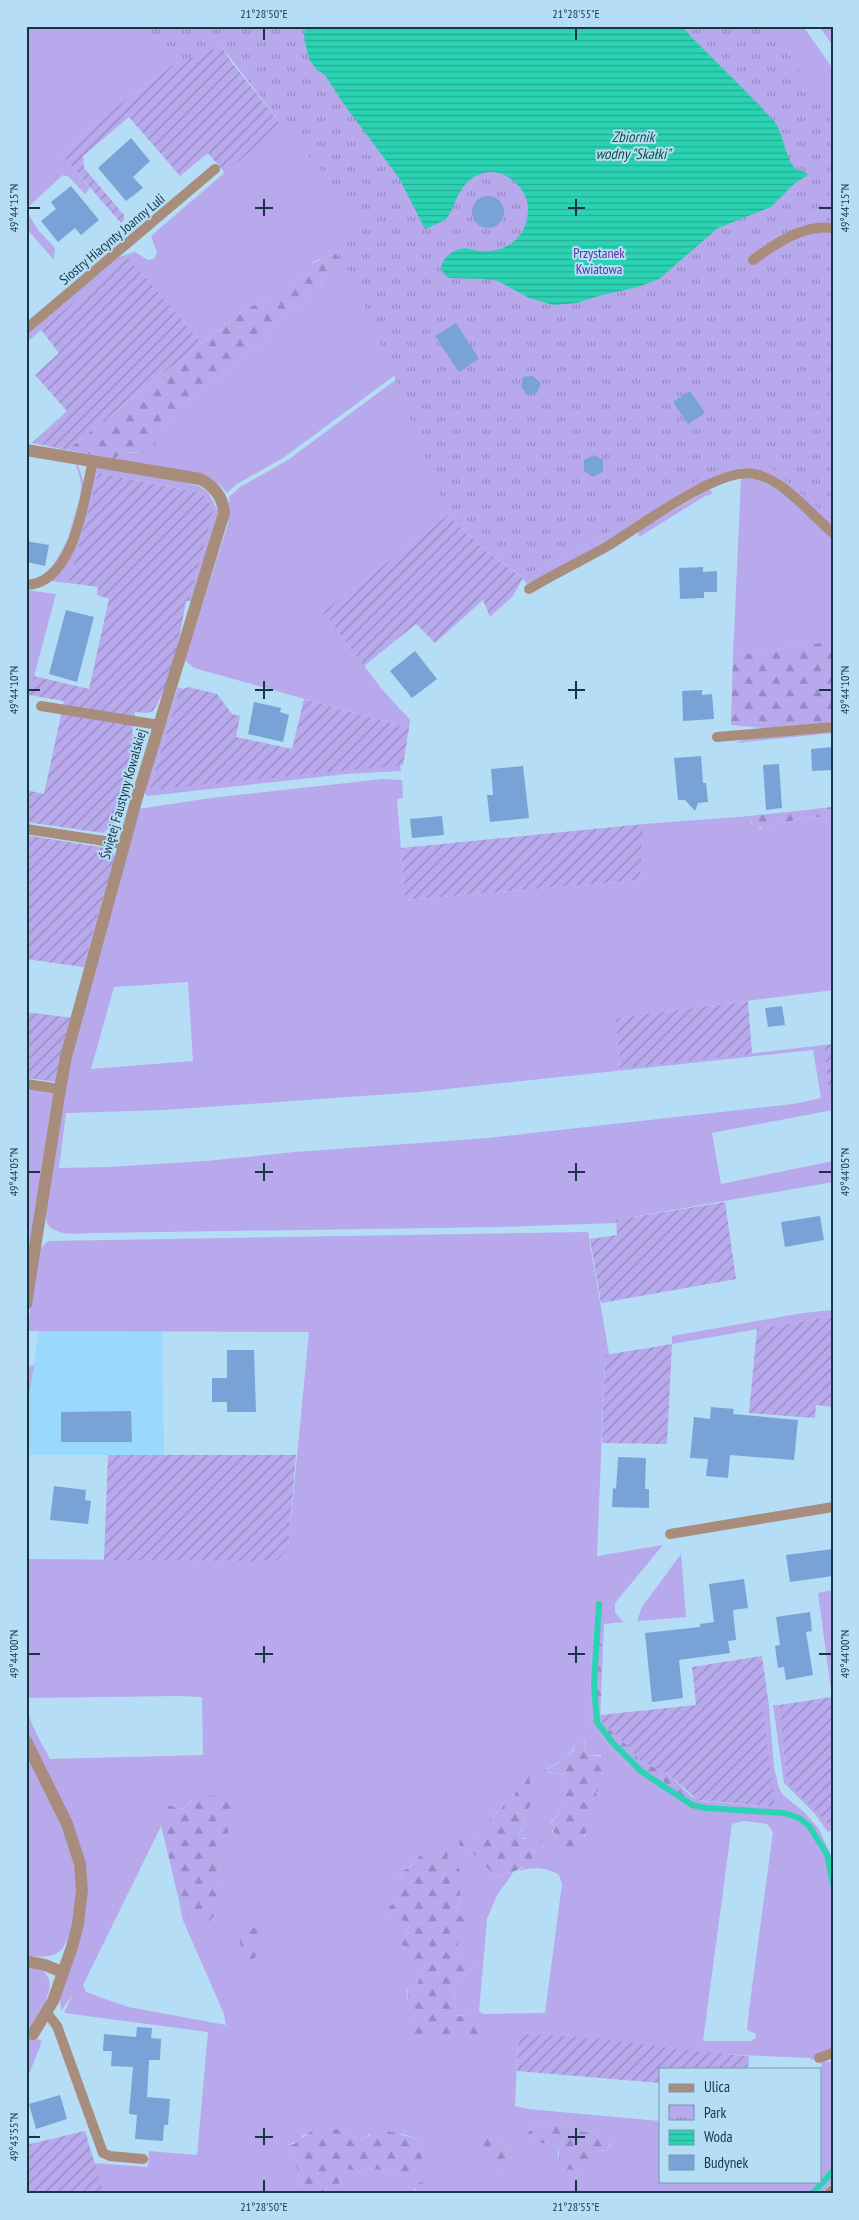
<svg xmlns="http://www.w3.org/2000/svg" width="859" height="2220" font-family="'PT Sans Narrow',sans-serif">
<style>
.built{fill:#9bd8fd}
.grass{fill:#b8a8ec;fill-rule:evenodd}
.forest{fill:url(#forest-firs)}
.park{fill:url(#park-tufts)}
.garden{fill:url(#garden-furrows)}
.water{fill:url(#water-rules)}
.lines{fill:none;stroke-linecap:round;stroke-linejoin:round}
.stream{stroke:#2bd3b2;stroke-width:6}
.building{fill:#79a2d7}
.lane{stroke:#a88d7c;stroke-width:10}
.street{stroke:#a88d7c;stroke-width:12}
.ticks{fill:none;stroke:#183545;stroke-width:2}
.labels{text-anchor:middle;stroke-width:4;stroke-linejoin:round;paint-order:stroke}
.street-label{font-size:14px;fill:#183545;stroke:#b5ddf6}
.park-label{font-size:14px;fill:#5c35a3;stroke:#b5ddf6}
.water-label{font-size:15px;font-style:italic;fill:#115244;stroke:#b5ddf6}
.neatline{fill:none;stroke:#183545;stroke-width:2}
.ticks-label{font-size:12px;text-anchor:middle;fill:#183545}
</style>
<defs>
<pattern id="forest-firs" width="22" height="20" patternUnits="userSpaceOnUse" patternTransform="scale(1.25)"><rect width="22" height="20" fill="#b8a8ec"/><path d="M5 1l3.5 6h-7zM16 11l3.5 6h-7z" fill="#958ac1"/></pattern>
<pattern id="park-tufts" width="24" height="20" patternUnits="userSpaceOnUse" patternTransform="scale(1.25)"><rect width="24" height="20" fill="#b8a8ec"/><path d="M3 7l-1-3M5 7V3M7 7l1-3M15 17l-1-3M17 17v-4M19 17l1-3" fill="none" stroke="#958ac1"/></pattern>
<pattern id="garden-furrows" width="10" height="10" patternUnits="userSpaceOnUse" patternTransform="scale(1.25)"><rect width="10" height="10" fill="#b8a8ec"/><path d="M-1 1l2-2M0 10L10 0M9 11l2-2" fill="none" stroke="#958ac1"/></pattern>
<pattern id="water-rules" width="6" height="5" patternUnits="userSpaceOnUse" patternTransform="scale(1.25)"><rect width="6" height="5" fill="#2bd3b2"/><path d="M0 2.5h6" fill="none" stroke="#24ac93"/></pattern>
</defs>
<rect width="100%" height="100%" fill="#b5ddf6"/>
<!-- built -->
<path class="built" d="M39 1331H162L164 1455H26V1414Z"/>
<!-- grass -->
<g class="grass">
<path d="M26 26H125L168 63 221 46 171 66 108 113 61 154 90 188 85 194 69 177 63 175 27 208V212L38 230 55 248 54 260 26 228Z"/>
<path d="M738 26H803L833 69V164Z"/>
<path d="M819 26H832L833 46Z"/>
<path d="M343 103 394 376 283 458 237 484 227 493 221 486 209 478 114 459 123 452 136 453 161 433 166 431 170 415 265 341C271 317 284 314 304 303L308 292 321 285 340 260 332 249 323 258 313 262 308 276 301 277 290 288 277 293 270 301 248 307 202 343 127 256 26 343V335L119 257 135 252 148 260 154 259 157 253 151 236 281 124Z"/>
<path d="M394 381 725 410 833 473V528L762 471 741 468 720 474 581 556 527 584 521 576 558 561 609 532 444 482 448 515 323 612 381 688 410 720 409 728 194 668 186 661V656L228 524 229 497 240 487 288 460Z"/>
<path d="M76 465H78L84 483 63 553 49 573 34 581H26V579C59 584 78 512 81 488 82 481 78 472 76 465Z"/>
<path d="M95 467 156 476 199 486 208 492 218 511 193 602 189 601 214 509 202 493 98 473 69 583 51 581 64 567 70 556Z"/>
<path d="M741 478C779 478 805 516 833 538V641L733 656Z"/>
<path d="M708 490H711L712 494 705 496 639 537 638 531Z"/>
<path d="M26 590 56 594 29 695H26Z"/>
<path d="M178 687 180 688 149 789 400 765 401 771 346 774 147 796 144 791Z"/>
<path d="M731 721 801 725 833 722V723L762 728 731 725Z"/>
<path d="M833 730V733L736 743 745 739Z"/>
<path d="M383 779 402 780 403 798 397 799 405 900 640 880 644 824 750 816 751 824 760 829 763 826 789 822 804 816 833 818V990L615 1018 620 1069 824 1045 829 1093H833V1110L712 1133 721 1184 833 1161V1182L616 1220V1223L499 1227 96 1233C82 1233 55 1238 47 1223 45 1218 47 1212 47 1207L67 1071 138 809 211 798ZM188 982 193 1061 91 1069 114 987ZM813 1050 821 1098 793 1104 488 1138 295 1152 206 1161 109 1167 59 1168 66 1113 164 1110 419 1092Z"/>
<path d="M105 848 112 849 115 858 85 967H83L114 859Z"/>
<path d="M26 1088 53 1093V1095L26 1273Z"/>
<path d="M588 1232 609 1354 605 1355 597 1556 663 1545 615 1603V1613L624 1622 593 1625 589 1713 586 1720 624 1762 662 1780 684 1802 698 1809 702 1801 774 1807 763 1706H769L774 1767 779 1788 783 1795 805 1813 819 1829 833 1860V2049L812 2060 810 2058 696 2053 579 2037 518 2034 515 2106 528 2109 660 2121V2181H820V2080L822 2061 830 2062 833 2059V2182L821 2194H427L431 2189 426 2180 414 2189 416 2194H338L340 2186 339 2178 347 2169 361 2172 373 2169 399 2172 423 2152 421 2140 403 2134H369L365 2138 357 2139C341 2125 322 2131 303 2135L301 2140 288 2145 306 2194H104L94 2163 148 2167 149 2151 197 2155 208 2032 64 2013 73 1994 61 2011 60 1997 86 1907 60 1798 26 1731V1710L36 1733 50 1759 203 1755 202 1697 179 1696 26 1698V1559L277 1561 288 1549 309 1332 27 1331 39 1250 48 1241ZM580 1736 584 1738 586 1755H601L605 1785 596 1792C595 1800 598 1806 595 1815 591 1823 586 1828 585 1837L559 1841 552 1831 551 1823 562 1807 568 1779 566 1775 545 1772 546 1769C562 1763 574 1752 580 1736ZM530 1778 529 1786C538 1797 529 1804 524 1815 526 1822 524 1829 519 1834L520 1838H530L536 1847 531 1861 518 1871C534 1867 545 1867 559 1875L562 1884 545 2013 484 2014 479 2012 487 1919 497 1895 513 1873 501 1876H495L468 1848 471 1838C486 1835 495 1805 512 1802L515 1799V1793L525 1780ZM210 1796 216 1797 226 1839 215 1902 216 1914 189 1921 180 1905 182 1918 224 2014 226 2025 128 2007 86 1992 83 1985 171 1806 176 1808H185L191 1801ZM744 1821 767 1824 773 1832 749 2010 747 2030 756 2034 755 2039 750 2041H703L732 1824ZM423 1852 450 1868 457 1867 449 1885 461 1887 457 1915 460 1917V1934L457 1948 464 1958 474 1966C470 1971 466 1972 461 1976 453 1983 453 2007 457 2015L464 2016 471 2011 484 2025 411 2032V2019C397 2011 411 2003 406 1990L411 1980 414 1985H419L421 1974 413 1959 402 1947 405 1935 411 1931 407 1922 398 1920 385 1922 389 1907 400 1896 402 1891 399 1878 403 1871C412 1867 415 1859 423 1852ZM547 2123 576 2127 583 2132 594 2130 611 2144C608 2154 599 2149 591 2153V2161L581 2170 569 2168 563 2170 558 2156 559 2145 541 2143 529 2138V2130L533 2127ZM494 2139 514 2152V2157L503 2159 501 2162 505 2172 499 2173C489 2162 491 2153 494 2139Z"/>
<path d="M833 1310V1316L672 1344V1336L803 1313Z"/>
<path d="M34 1365 26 1414V1367Z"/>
<path d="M681 1554 686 1617 637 1621 642 1607Z"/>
<path d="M833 1590V1636L831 1637 833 1705 818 1593Z"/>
<path d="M773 1705H779L787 1783 833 1829 828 1832 815 1814 784 1783Z"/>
<path d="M26 1750C53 1804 91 1867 71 1929 62 1957 55 1958 26 1956Z"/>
<path d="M26 1965 42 1969 49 1979 50 1987 35 2038 42 2041 26 2082Z"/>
</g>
<!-- forest -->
<g class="forest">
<path d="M353 232H367L351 273 340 261 318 288 308 292 304 303C284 314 271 317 265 341L170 415 166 431 158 436 153 450 148 453 123 452 114 459 67 450 248 307 270 301 281 286 290 288 301 277 308 276V266L323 258 332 249 330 248Z"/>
<path d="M833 641V722L801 725 731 721 733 656Z"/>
<path d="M833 807V818L804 816 789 822 763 826 756 829 753 828 750 816Z"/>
<path d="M593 1624H604L600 1721 631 1749 639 1760 668 1774 691 1796 702 1801 698 1809 684 1802 662 1780 624 1762 586 1720 589 1713Z"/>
<path d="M583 1735 586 1755 608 1757C613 1772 610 1784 596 1792L598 1809 579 1846 569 1848 559 1841 550 1826 562 1807 568 1779 566 1775 543 1771 556 1765 573 1751 580 1736Z"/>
<path d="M529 1775 530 1776C528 1786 536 1792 533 1800 532 1805 526 1810 524 1815L525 1825 519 1834 520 1838 524 1839 541 1833 544 1834 545 1838 536 1847 531 1861 526 1865 508 1875 495 1876 468 1848 460 1846 459 1842 463 1836 475 1837 505 1804 512 1802 515 1799V1793Z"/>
<path d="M205 1795 234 1798 218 1885 216 1914 209 1921 195 1923 189 1921 180 1905 161 1825 164 1818H161V1808L164 1806C172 1804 177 1810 185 1808L195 1798Z"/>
<path d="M448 1844 447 1866 459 1868 461 1875 458 1881 450 1885 461 1886 457 1914 464 1919V1923L457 1948 464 1958 472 1963 474 1966C470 1970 466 1972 461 1976 453 1983 453 2006 457 2015 463 2018 466 2015 471 2011L475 2013 486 2027 485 2031 480 2036 413 2039 411 2032V2019L405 2015 403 2012 408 1996 406 1979 411 1976 414 1985 417 1986 421 1974C416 1962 400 1949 401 1938L409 1933 410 1927C403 1915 394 1924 385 1922L389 1907 400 1896 402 1891 399 1879 403 1871 410 1867 426 1848Z"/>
<path d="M245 1921 249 1928 261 1927 264 1930 263 1947 252 1961H248C240 1951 235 1931 245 1921Z"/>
<path d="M547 2123 577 2127 583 2132 598 2130 610 2140 609 2149 591 2153V2165L585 2170 561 2169 559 2165V2145L541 2143 529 2138 527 2134 533 2127Z"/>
<path d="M342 2129 357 2139 365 2138 376 2131H388L421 2140 423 2143 422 2159 420 2166 414 2171 399 2172 373 2169 361 2172 347 2169 339 2178 340 2186 338 2194H306L288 2145 294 2144 313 2130Z"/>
<path d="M487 2139H494L514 2152V2157L503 2159 501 2162 508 2168 505 2172 499 2173 493 2167 490 2159 483 2156 482 2145Z"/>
<path d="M426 2180 430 2182 431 2189 427 2194H416L415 2185Z"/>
</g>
<!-- park -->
<path class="park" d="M125 26H770L833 123V520L770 467 735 459 558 561 521 576 482 548 448 515 396 381 351 273 330 248 365 223 282 125 221 46 171 66Z"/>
<!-- garden -->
<g class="garden">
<path d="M221 46 233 64 281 124 225 173 208 153 180 176 129 117 83 156 84 168 124 215V220L121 223 61 154 108 113 171 66Z"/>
<path d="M127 256 202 343 67 450 32 443 67 411 35 375 59 353 41 330Z"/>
<path d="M98 473 202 493 214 509 189 601H186C179 637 174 679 153 711L147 713 135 712 132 732 140 749 119 818 103 833 26 822V790L44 794 64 701 29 695 34 676 89 689 109 599 97 595 98 587 69 583Z"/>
<path d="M448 515 482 548 523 578 513 596 490 617 483 600 435 643 416 624 364 666 323 612Z"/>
<path d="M189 687 217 694 232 714 240 716 236 737 292 749 304 699 409 728 403 765 149 790 180 688 183 689Z"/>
<path d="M644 824 640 880 405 900 401 848Z"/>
<path d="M26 835 105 848 114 859 83 967 26 959Z"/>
<path d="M748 1001 752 1054 620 1069 615 1018Z"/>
<path d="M26 1012 72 1018 56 1082 26 1078Z"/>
<path d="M833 1044V1093L829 1094 824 1045Z"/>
<path d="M725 1202 736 1279 601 1303 590 1239 617 1235 616 1220Z"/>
<path d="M833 1316V1407L816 1405 815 1418 749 1413 757 1329Z"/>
<path d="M672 1344 667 1444 602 1443 605 1355Z"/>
<path d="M108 1455H296L288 1549 277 1561 104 1560Z"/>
<path d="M762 1656 769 1706 763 1707 775 1807 698 1800 668 1774 639 1760 631 1749 600 1721V1715L696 1705 692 1667Z"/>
<path d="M832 1697 833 1705V1829L787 1783 779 1705Z"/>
<path d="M518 2034C595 2034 671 2051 749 2056L748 2069H660V2083L517 2071Z"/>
<path d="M85 2131 104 2194H26V2132L30 2144Z"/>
</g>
<!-- water -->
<path class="water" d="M305 26H681C711 58 743 87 773 120 783 131 784 152 793 166 797 172 805 170 808 175L795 183 771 207 718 228 659 279 638 287 602 295 577 303 554 305 529 298 498 281 486 279 449 278C433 268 446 253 460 249 466 247 472 250 479 251 505 254 527 238 528 211 529 198 521 186 511 179 493 165 470 173 460 192 455 200 452 212 446 219 440 223 432 226 425 229L399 178 343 103 325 75 316 69 309 59 304 38Z"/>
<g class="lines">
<!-- stream -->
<g class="stream">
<path d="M599 1604 594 1684 597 1722 612 1742 642 1772 692 1805 706 1808 784 1813 799 1818 809 1826 827 1854 833 1884"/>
<path d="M812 2194 833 2171"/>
</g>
</g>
<!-- building -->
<g class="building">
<path d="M131 138 150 161 133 177 143 188 126 201 98 168Z"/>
<path d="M71 186 99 220 81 235 75 228 58 242 41 221 56 209 51 202Z"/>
<circle cx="488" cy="212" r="16"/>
<path d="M456 323 479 359 459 372 435 336Z"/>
<path d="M533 376 541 383 537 393 527 395 521 387 523 377Z"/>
<path d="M690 391 705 413 688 424 673 402Z"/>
<path d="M594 455 603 460V472L593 477 584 471V460Z"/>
<path d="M26 541 49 545 45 566 26 562Z"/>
<path d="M703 567V572L717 571V592H704V598L680 599 679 568Z"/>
<path d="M66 610 94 617 77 682 49 674Z"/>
<path d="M415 651 437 679 412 698 390 671Z"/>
<path d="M702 690V695L712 694 714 719 683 721 682 691Z"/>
<path d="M254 702 281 708 280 712 289 715 283 742 248 734Z"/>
<path d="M833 747V770L812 771 811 749Z"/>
<path d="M701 756 703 783H706L708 802 698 803 695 811 685 800H678L674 758Z"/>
<path d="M779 764 782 808 766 810 763 765Z"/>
<path d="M523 766 529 818 490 822 487 795H493L491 769Z"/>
<path d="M442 816 444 835 412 838 410 819Z"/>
<path d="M782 1006 785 1025 768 1027 765 1008Z"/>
<path d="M820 1216 824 1240 785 1247 781 1222Z"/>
<path d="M227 1350H254L256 1412H227V1402H212V1378H227Z"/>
<path d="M711 1407 734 1409 733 1414 798 1420 794 1460 730 1455 728 1478 706 1476 708 1459 690 1458 694 1417 710 1419Z"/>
<path d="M131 1411 132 1442H61V1412Z"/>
<path d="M618 1457 646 1458 645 1489H649V1508L612 1507 613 1488 616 1489Z"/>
<path d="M54 1486 86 1490 85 1500 91 1501 88 1524 50 1520Z"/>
<path d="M833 1549V1576L790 1582 786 1555Z"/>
<path d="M744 1579 748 1608 733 1610 736 1640 728 1641 730 1653 679 1660 683 1698 652 1702 645 1633 700 1627V1624L714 1622 709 1584Z"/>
<path d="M810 1612 812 1631 806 1632 813 1675 786 1680 784 1667 778 1668 775 1646 780 1645 776 1617Z"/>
<path d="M137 2027 152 2028 151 2038 161 2039 160 2060H149L147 2097 170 2099 168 2125H164L163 2141 135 2139 137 2115 129 2114 133 2067 111 2066 112 2051H103L104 2034 136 2037Z"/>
<path d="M60 2095 67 2119 36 2129 29 2104Z"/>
</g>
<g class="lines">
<!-- lane -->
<g class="lane">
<path d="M753 260C776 243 804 224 833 228"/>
<path d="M26 329 215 169"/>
<path d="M26 585C75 584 84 497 93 461"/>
<path d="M529 589C554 574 581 561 606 547 638 528 719 466 754 474 785 480 810 514 833 533"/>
<path d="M41 706 159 725"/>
<path d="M717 737 833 727"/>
<path d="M26 829 124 844"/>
<path d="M26 1084 60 1089"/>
<path d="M670 1534 833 1507"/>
<path d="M47 2013 57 2026 103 2153 110 2156 143 2159"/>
<path d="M819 2058 833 2053"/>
</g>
<!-- street -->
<g class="street">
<path d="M26 450 200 479C214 486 223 497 224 513L136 801 66 1057 60 1089 26 1304"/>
<path d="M26 1741 67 1824 80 1864 82 1890 78 1924 72 1947 53 2001 33 2034"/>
<path d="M26 1961 45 1965 62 1972"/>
<path d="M830 2194 833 2191"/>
</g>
</g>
<!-- ticks -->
<path class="ticks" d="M264 28V40M576 28V40M264 199V216M576 199V216M28 208H40M255 208H273M568 208H585M819 208H832M264 681V699M576 681V699M28 690H40M255 690H273M568 690H585M819 690H832M264 1163V1181M576 1163V1181M28 1172H40M255 1172H273M568 1172H585M819 1172H832M264 1646V1663M576 1646V1663M28 1654H40M255 1654H273M568 1654H585M819 1654H832M264 2128V2145M576 2128V2145M28 2137H40M255 2137H273M568 2137H585M264 2180V2192M576 2180V2192"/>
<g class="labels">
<!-- street labels -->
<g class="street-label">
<text transform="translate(112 239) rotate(-40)" y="5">Siostry Hiacynty Joanny Luli</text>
<text transform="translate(123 794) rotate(-74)" y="5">Świętej Faustyny Kowalskiej</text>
</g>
<!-- park labels -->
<g class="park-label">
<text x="599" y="258">Przystanek<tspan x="599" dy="16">Kwiatowa</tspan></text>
</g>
<!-- water labels -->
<g class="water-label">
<text x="633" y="142">Zbiornik<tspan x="633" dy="17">wodny "Skałki"</tspan></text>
</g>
</g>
<!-- border -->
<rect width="859" height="2220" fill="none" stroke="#b5ddf6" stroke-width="55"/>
<!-- legend -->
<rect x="659" y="2068" width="162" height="115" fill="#b5ddf6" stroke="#769aaf"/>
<rect x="669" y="2084" width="25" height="8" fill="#a88d7c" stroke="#769aaf"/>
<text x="704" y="2092" font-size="15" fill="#183545">Ulica</text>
<rect x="669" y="2105" width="25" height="15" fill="url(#park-tufts)" stroke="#769aaf"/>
<text x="704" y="2118" font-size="15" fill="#183545">Park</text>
<rect x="669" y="2130" width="25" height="15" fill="url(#water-rules)" stroke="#769aaf"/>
<text x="704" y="2142" font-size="15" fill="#183545">Woda</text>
<rect x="669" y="2155" width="25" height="15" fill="#79a2d7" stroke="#769aaf"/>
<text x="704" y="2168" font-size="15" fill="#183545">Budynek</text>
<rect x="28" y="28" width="804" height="2164" class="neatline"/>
<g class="ticks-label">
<text x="264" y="18">21°28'50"E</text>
<text x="576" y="18">21°28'55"E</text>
<text transform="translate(14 208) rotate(-90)" y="4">49°44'15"N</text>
<text transform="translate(845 208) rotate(-90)" y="4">49°44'15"N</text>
<text transform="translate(14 690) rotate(-90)" y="4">49°44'10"N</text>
<text transform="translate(845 690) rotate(-90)" y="4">49°44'10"N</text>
<text transform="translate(14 1172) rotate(-90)" y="4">49°44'05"N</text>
<text transform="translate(845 1172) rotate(-90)" y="4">49°44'05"N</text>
<text transform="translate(14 1654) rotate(-90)" y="4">49°44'00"N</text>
<text transform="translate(845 1654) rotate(-90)" y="4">49°44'00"N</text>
<text transform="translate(14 2137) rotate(-90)" y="4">49°43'55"N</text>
<text x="264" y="2211">21°28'50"E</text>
<text x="576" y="2211">21°28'55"E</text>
</g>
</svg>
